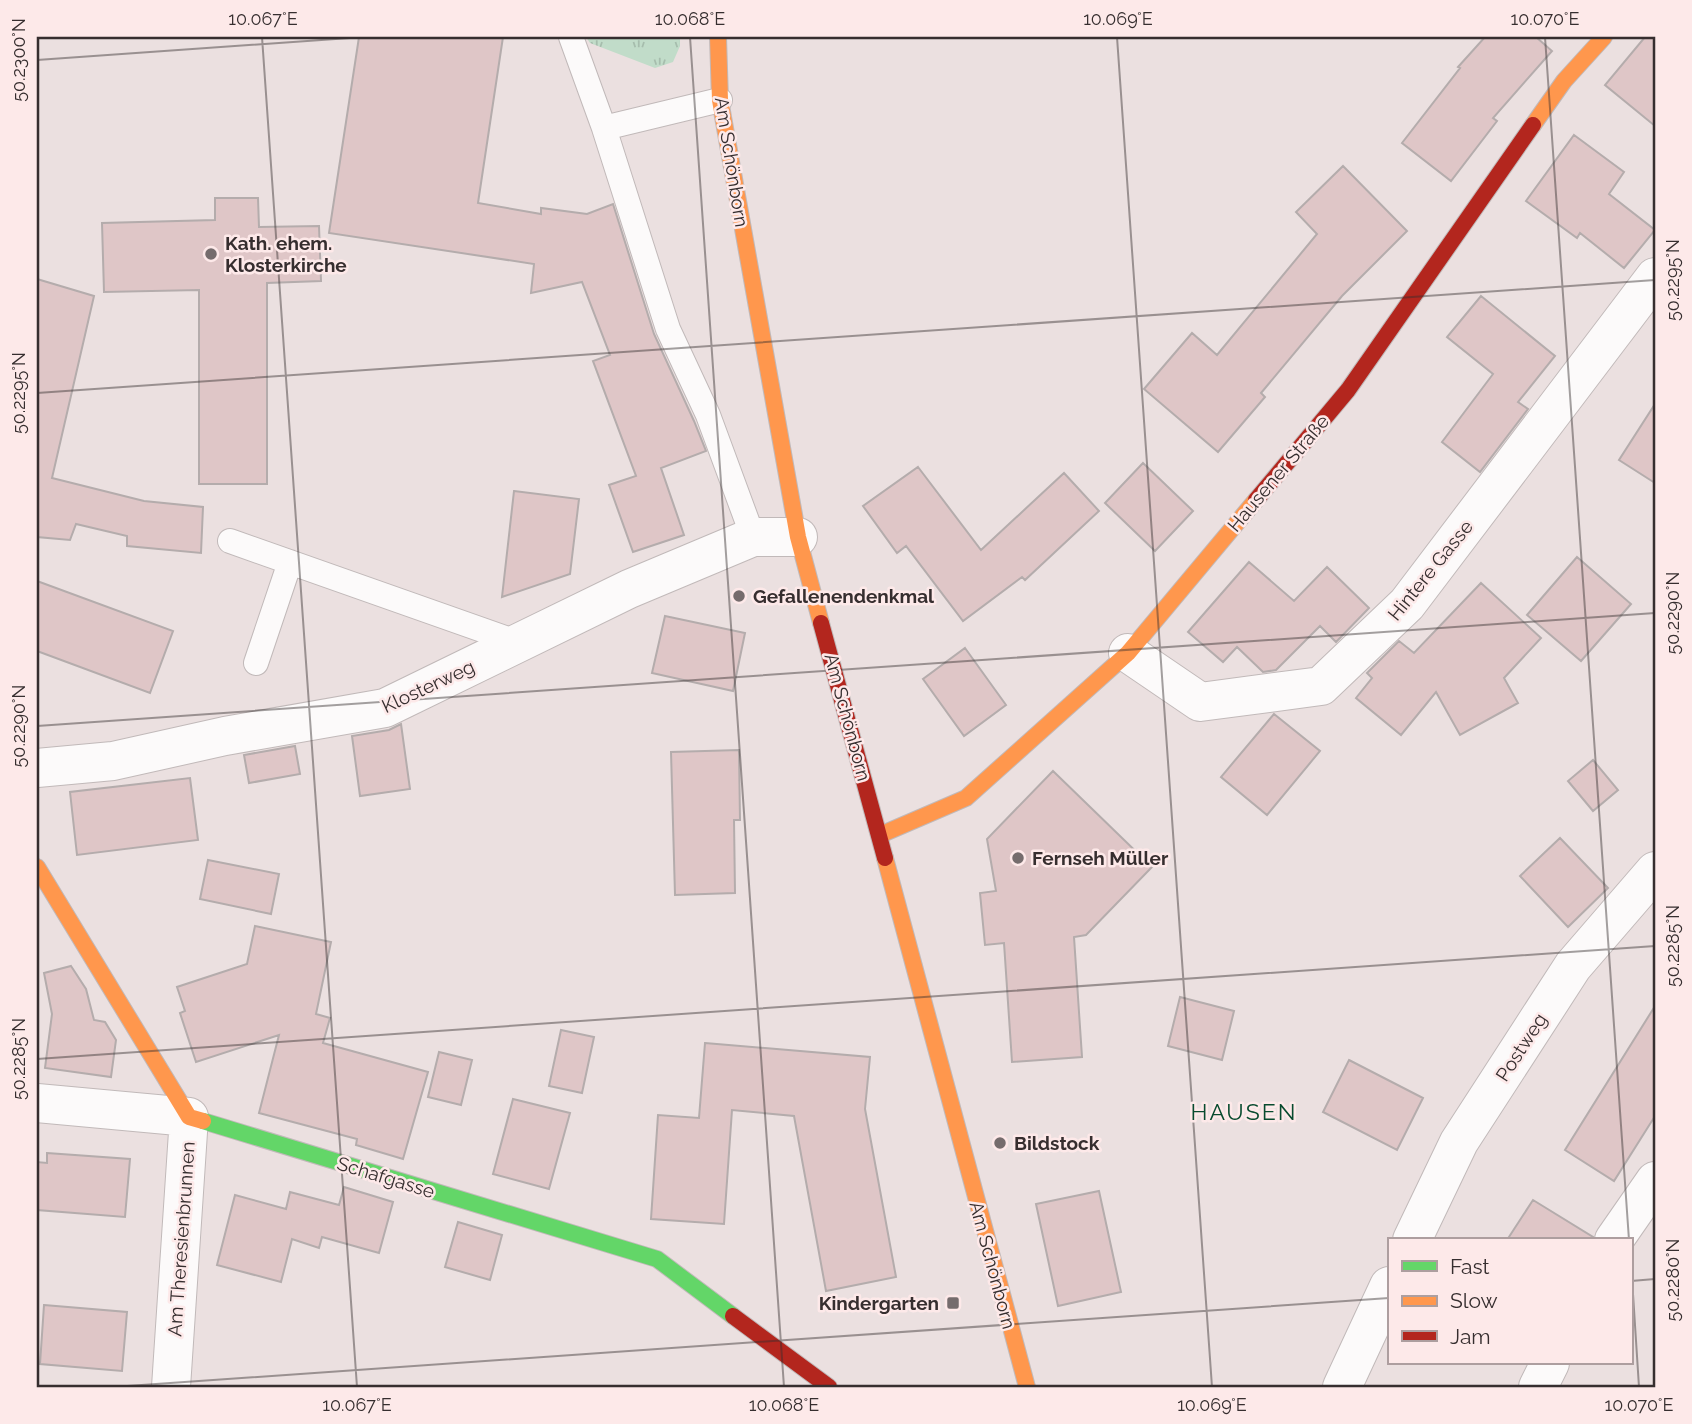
<svg xmlns="http://www.w3.org/2000/svg" width="1692" height="1424" viewBox="0 0 1692 1424" font-family="Raleway,sans-serif">
	<style>
		.grass { fill: url(#grass-tufts) }
		.building { fill: #dfc6c7; stroke: #b4acac; stroke-width: 2 }
		.lines { fill: none; stroke-linecap: round; stroke-linejoin: round }
		.lane-casing { stroke: #c1b9b9; stroke-width: 26 }
		.street-casing { stroke: #c1b9b9; stroke-width: 40 }
		.fast-casing { stroke: #c1b9b9; stroke-width: 18 }
		.slow-casing { stroke: #c1b9b9; stroke-width: 18 }
		.jam-casing { stroke: #c1b9b9; stroke-width: 18 }
		.lane { stroke: #fcfafa; stroke-width: 24 }
		.street { stroke: #fcfafa; stroke-width: 38 }
		.fast { stroke: #63d668; stroke-width: 16 }
		.slow { stroke: #ff974d; stroke-width: 16 }
		.jam { stroke: #b3261e; stroke-width: 16 }
		.ticks { fill: none; stroke: #362e2f; stroke-width: 2; stroke-opacity: 0.45 }
		.poi-dot { fill: #756c6d; stroke: #fde9e9; stroke-width: 2.5 }
		.labels { text-anchor: middle; stroke-width: 5; stroke-linejoin: round; paint-order: stroke }
		.street-label { font-size: 19px; fill: #362e2f; stroke: #fde9e9 }
		.poi-label { font-size: 19px; font-weight: bold; fill: #362e2f; stroke: #fde9e9; text-anchor: start }
		.quarter-label { font-size: 23px; letter-spacing: 2px; fill: #084b2f; stroke: #fde9e9 }
		.neatline { fill: none; stroke: #362e2f; stroke-width: 2.5 }
		.ticks-label { font-size: 18px; text-anchor: middle; fill: #362e2f }
	</style>
	<defs>
		<pattern id="grass-tufts" width="24" height="20" patternUnits="userSpaceOnUse" patternTransform="scale(1.75)"><rect width="24" height="20" fill="#c1dcc9"/><path d="M3 7l-1-3M5 7V3M7 7l1-3M15 17l-1-3M17 17v-4M19 17l1-3" fill="none" stroke="#a6bdad"/></pattern>
	</defs>
	<rect width="100%" height="100%" fill="#ebe0e0"/>
	<path class="grass" d="M586,37h94v9l-7,16 -18,6 -65,-25z"/>
	<path class="building" d="M359,37h144l-25,166 63,11v-6l46,6 26,-10 41,130 40,87 12,30 -45,17 23,67 -51,17 -24,-67 27,-9 -43,-115 17,-6 -28,-73 -51,11 3,-29 -205,-31z
		M1485,37h51l16,14 -59,67 4,3 -46,60 -49,-38 58,-75 -2,-1z
		M1645,37h10v89l-50,-41z
		M1574,135l50,37 -15,22 46,36 -31,38 -44,-35 -3,5 -51,-37z
		M1343,166l64,65 -65,65 -81,97 4,4 -47,55 -74,-63 48,-56 25,22 100,-121 -21,-22z
		M215,198h43l1,29 60,-1 2,55 -54,2v201h-68v-194l-95,2 -2,-69 113,-3z
		M37,279l57,17 -42,182 92,23 59,6 -2,46 -74,-7v-10l-51,-12 -6,16 -33,-3z
		M1481,296l74,60 -37,46 10,7 -48,63 -38,-30 51,-68 -46,-37z
		M1655,404v79l-36,-23z
		M1143,463l50,48 -38,40 -50,-48z
		M918,467l63,83 83,-77 35,38 -74,69 -3,-3 -59,44 -57,-75 -9,7 -34,-47z
		M514,491l65,8 -9,75 -68,23z
		M1577,557l54,47 -50,57 -54,-46z
		M1249,562l45,39 33,-34 42,41 -33,34 -16,-16 -44,44 -13,2 -26,-25 -14,15 -35,-30z
		M37,581l136,50 -23,62 -113,-42z
		M1481,583l60,55 -37,40 14,25 -58,32 -24,-43 -35,43 -45,-37 16,-20 -5,-5 32,-32 15,12z
		M665,616l80,17 -12,58 -81,-18z
		M965,648l41,57 -42,31 -41,-57z
		M1274,714l46,37 -53,64 -46,-38z
		M401,724l9,65 -50,7 -8,-60 37,-6z
		M295,746l5,28 -51,9 -5,-28z
		M739,750l1,70h-6l1,73 -60,2 -4,-143z
		M1593,760l25,30 -25,21 -25,-30z
		M1053,771l99,96 -66,68 -12,2 8,120 -70,5 -8,-119 -19,2 -5,-52 16,-2 -9,-52z
		M190,778l8,62 -121,15 -7,-63z
		M1560,838l48,50 -40,39 -48,-51z
		M208,860l71,14 -8,40 -71,-15z
		M255,926l76,16 -15,72 14,4 -7,25 105,29 -25,87 -47,-14 1,-6 -98,-26 20,-78 -83,27 -16,-49 5,-2 -8,-24 70,-23z
		M71,966l15,23 8,31 11,2 11,18 -5,37 -66,-9 7,-54 -8,-41z
		M1180,997l54,14 -12,49 -54,-14z
		M1655,1006v110l-41,65 -49,-31z
		M561,1030l33,7 -12,56 -33,-7z
		M705,1043l165,14 -5,52 31,168 -70,14 -32,-175 -62,-6 -8,114 -73,-5 7,-104 41,3z
		M439,1052l33,8 -11,45 -33,-8z
		M1349,1060l74,38 -26,52 -74,-38z
		M513,1099l57,14 -21,76 -56,-15z
		M47,1153l83,6 -5,58 -88,-7v-48l10,1z
		M344,1187l49,15 -14,51 -57,-16 -3,11 -27,-9 -11,43 -64,-17 18,-70 51,14 4,-17 49,13z
		M1099,1191l22,101 -63,14 -22,-102z
		M1533,1200l60,37 -1,3h-85z
		M458,1222l44,13 -12,45 -45,-13z
		M44,1305l83,7 -5,59 -82,-7z"/>
	<g class="lines">
		<g class="lane-casing">
			<path id="lane" d="M571,37l33,91
				M720,100l-116,28 64,201 40,86 45,122
				M230,541l289,102
				M256,663l34,-101"/>
		</g>
		<g class="street-casing">
			<path id="street" d="M1128,653l72,49 121,-16 86,-82 248,-327
				M37,768l76,-7 112,-25 160,-28 244,-119 124,-52h45
				M37,1103l152,14 -18,270
				M1412,1240l47,-98 114,-176 82,-95
				M1614,1240l41,-59
				M1342,1387l47,-101
				M1538,1387l12,-24"/>
		</g>
		<g class="fast-casing">
			<path id="fast" d="M203,1121l454,138 76,57"/>
		</g>
		<g class="slow-casing">
			<path id="slow" d="M718,37l2,63 78,437 23,86
				M1533,125l31,-44 40,-44
				M880,835l86,-37 162,-145 128,-153
				M885,858l142,529
				M37,867l152,250 14,4"/>
		</g>
		<g class="jam-casing">
			<path id="jam" d="M1256,500l92,-110 185,-265
				M821,623l64,235
				M733,1316l96,71"/>
		</g>
		<use href="#lane" class="lane"/>
		<use href="#street" class="street"/>
		<use href="#fast" class="fast"/>
		<use href="#slow" class="slow"/>
		<use href="#jam" class="jam"/>
	</g>
	<path class="ticks" d="M262,37l95,1350M690,37l94,1350M1117,37l95,1350M1545,37l84,1203M37,60l327,-23M37,393l1618,-113M37,726l1618,-113M37,1059l1618,-113M1631,1263l8,124M1631,1281l24,-2M113,1387l1276,-89"/>
	<g class="poi-dot">
		<circle cx="211" cy="254" r="7"/>
		<circle cx="739" cy="596" r="7"/>
		<circle cx="1018" cy="858" r="7"/>
		<circle cx="1000" cy="1143" r="7"/>
		<rect x="946" y="1296" width="14" height="14" rx="3.5"/>
	</g>
	<g class="labels">
		<g class="street-label">
			<text transform="translate(732 162) rotate(81)" y="7">Am Schönborn</text>
			<text transform="translate(1278 473) rotate(-50)" y="7">Hausener Straße</text>
			<text transform="translate(1430 570) rotate(-51)" y="7">Hintere Gasse</text>
			<text transform="translate(428 686) rotate(-25)" y="7">Klosterweg</text>
			<text transform="translate(848 717) rotate(75)" y="7">Am Schönborn</text>
			<text transform="translate(1521 1047) rotate(-57)" y="7">Postweg</text>
			<text transform="translate(386 1177) rotate(17)" y="7">Schafgasse</text>
			<text transform="translate(181 1239) rotate(-86)" y="7">Am Theresienbrunnen</text>
			<text transform="translate(993 1265) rotate(75)" y="7">Am Schönborn</text>
		</g>
		<g class="poi-label">
			<text x="225" y="250">Kath. ehem.<tspan x="225" dy="22">Klosterkirche</tspan></text>
			<text x="753" y="603">Gefallenendenkmal</text>
			<text x="1032" y="865">Fernseh Müller</text>
			<text x="1014" y="1150">Bildstock</text>
			<text x="939" y="1310" text-anchor="end">Kindergarten</text>
		</g>
		<g class="quarter-label">
			<text x="1244" y="1120">HAUSEN</text>
		</g>
	</g>
	<rect width="1692" height="1424" fill="none" stroke="#fde9e9" stroke-width="77"/>
	<rect x="1388" y="1238" width="245" height="126" fill="#fde9e9" stroke="#ad9e9f" stroke-width="2"/>
	<rect x="1402" y="1261" width="35" height="10" fill="#63d668" stroke="#ad9e9f" stroke-width="2"/>
	<text x="1450" y="1274" font-size="21" fill="#362e2f">Fast</text>
	<rect x="1402" y="1296" width="35" height="10" fill="#ff974d" stroke="#ad9e9f" stroke-width="2"/>
	<text x="1450" y="1308" font-size="21" fill="#362e2f">Slow</text>
	<rect x="1402" y="1331" width="35" height="10" fill="#b3261e" stroke="#ad9e9f" stroke-width="2"/>
	<text x="1450" y="1344" font-size="21" fill="#362e2f">Jam</text>
	<rect x="38" y="38" width="1616" height="1348" class="neatline"/>
	<g class="ticks-label">
		<text x="263" y="25">10.067°E</text>
		<text x="690" y="25">10.068°E</text>
		<text x="1118" y="25">10.069°E</text>
		<text x="1545" y="25">10.070°E</text>
		<text transform="translate(19 60) rotate(-90)" y="6">50.2300°N</text>
		<text transform="translate(1673 280) rotate(-90)" y="6">50.2295°N</text>
		<text transform="translate(19 393) rotate(-90)" y="6">50.2295°N</text>
		<text transform="translate(1673 613) rotate(-90)" y="6">50.2290°N</text>
		<text transform="translate(19 726) rotate(-90)" y="6">50.2290°N</text>
		<text transform="translate(1673 946) rotate(-90)" y="6">50.2285°N</text>
		<text transform="translate(19 1059) rotate(-90)" y="6">50.2285°N</text>
		<text transform="translate(1673 1280) rotate(-90)" y="6">50.2280°N</text>
		<text x="357" y="1411">10.067°E</text>
		<text x="784" y="1411">10.068°E</text>
		<text x="1212" y="1411">10.069°E</text>
		<text x="1639" y="1411">10.070°E</text>
	</g>
</svg>
